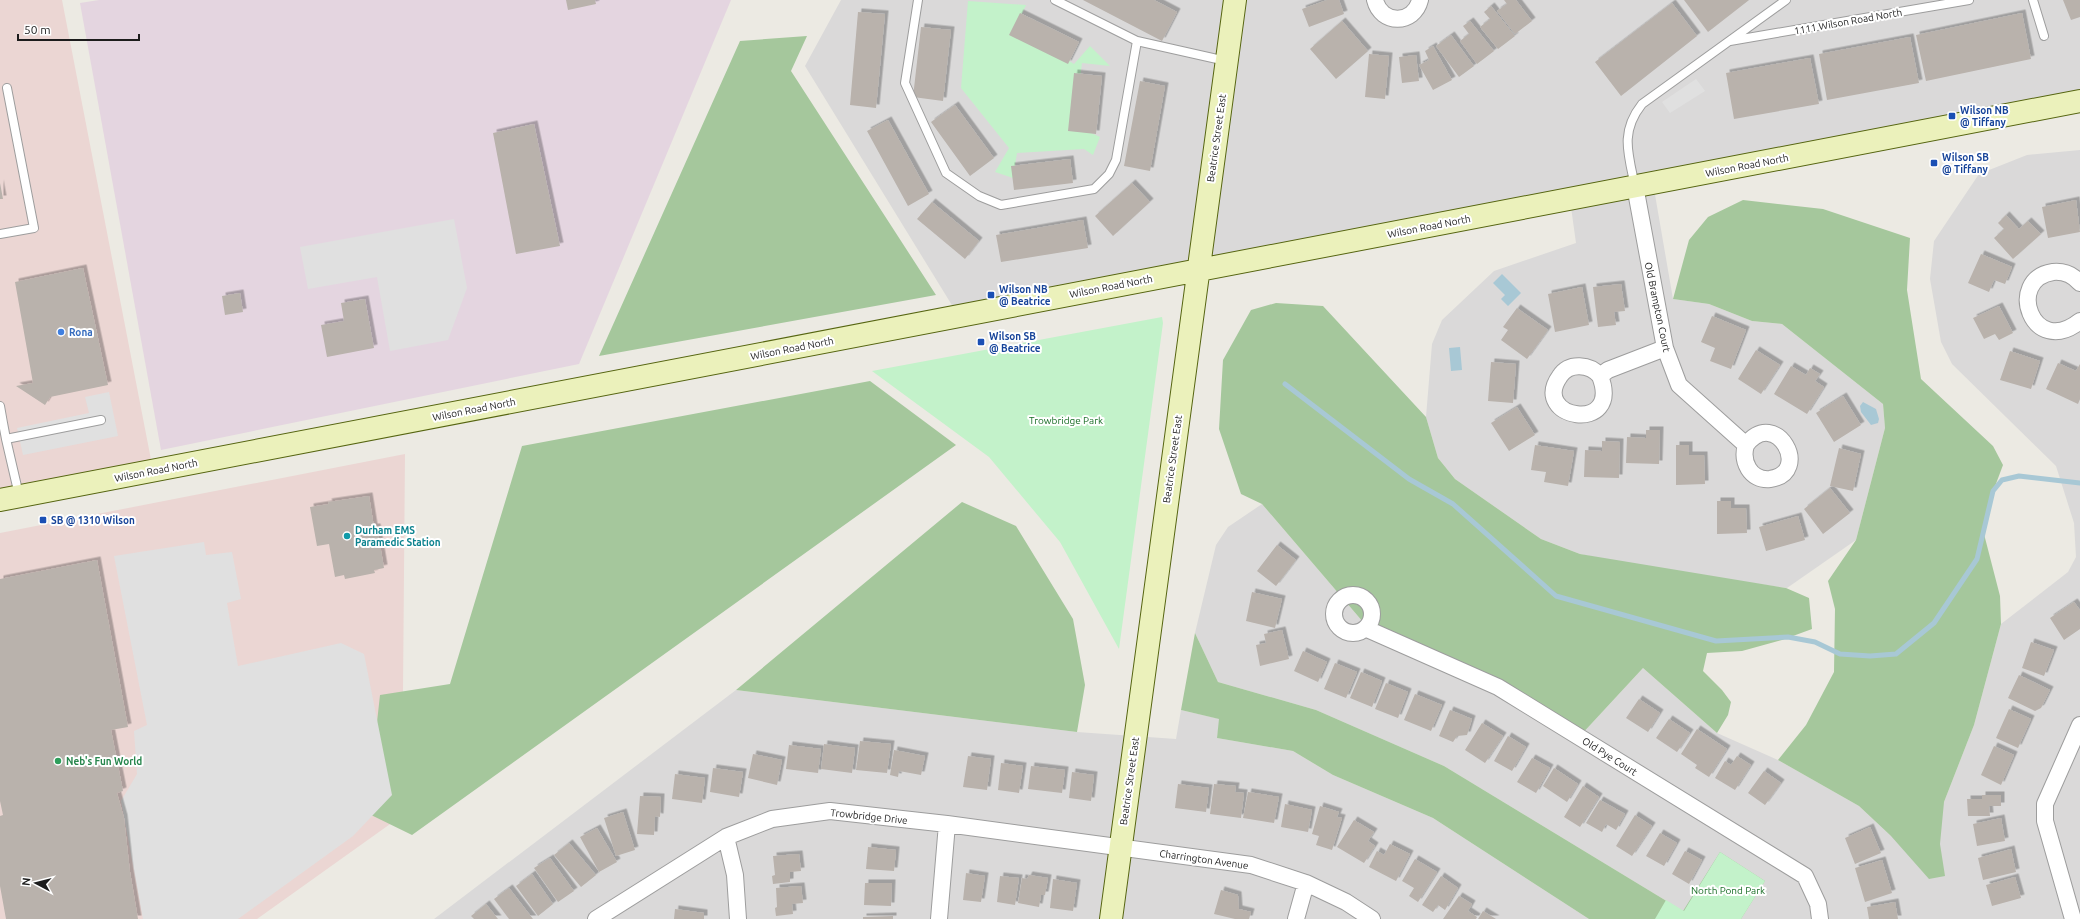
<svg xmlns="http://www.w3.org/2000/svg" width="2080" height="919" viewBox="0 0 2080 919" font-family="Ubuntu,sans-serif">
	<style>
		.residential { fill: #dad9d9 }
		.commercial { fill: #ebd6d3 }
		.industrial { fill: #e4d5e0 }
		.forest { fill: #a5c79c }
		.park { fill: #c3f2ca }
		.parking { fill: #e0e0e0 }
		.water { fill: #a8c8d5 }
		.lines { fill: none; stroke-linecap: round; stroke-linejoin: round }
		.stream { stroke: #a8c8d5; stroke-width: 5 }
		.building { fill: #b9b2ac; filter: url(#shadow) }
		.lane-casing { stroke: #9d9d9d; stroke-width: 10 }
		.street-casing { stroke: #9d9d9d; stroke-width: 18 }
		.secondary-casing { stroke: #566511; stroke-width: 24 }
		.lane { stroke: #fff; stroke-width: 8 }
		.street { stroke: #fff; stroke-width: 16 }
		.secondary { stroke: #ebf1bb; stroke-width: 22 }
		.transit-dot { fill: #1a4fb4; stroke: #fff; stroke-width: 1.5 }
		.shop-dot { fill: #3f7fe0; stroke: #fff; stroke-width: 1.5 }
		.culture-dot { fill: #0f9aa8; stroke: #fff; stroke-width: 1.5 }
		.leisure-dot { fill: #2e9e5b; stroke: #fff; stroke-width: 1.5 }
		.labels { text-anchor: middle; stroke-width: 4; stroke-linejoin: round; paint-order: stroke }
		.street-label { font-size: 10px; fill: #1c1c1c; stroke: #fff }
		.transit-label { font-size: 10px; font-weight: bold; fill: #164399; stroke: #fff; text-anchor: start }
		.shop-label { font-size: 10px; font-weight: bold; fill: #366cbe; stroke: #fff; text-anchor: start }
		.park-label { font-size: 10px; fill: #176c24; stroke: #fff }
		.culture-label { font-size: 10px; font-weight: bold; fill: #0d838f; stroke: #fff; text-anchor: start }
		.leisure-label { font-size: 10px; font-weight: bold; fill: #27864d; stroke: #fff; text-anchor: start }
	</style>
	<defs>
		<filter id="shadow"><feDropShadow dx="3.5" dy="-3.5" stdDeviation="0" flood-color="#0004"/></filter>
	</defs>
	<rect width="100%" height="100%" fill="#eceae3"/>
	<path class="residential" d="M841,0h1239v102l-427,81 20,116 36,5 43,17 30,3 101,80 2,24 -29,112 -69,48 -137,-19 -70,-15 -39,-15 -86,-60 -17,-21 -12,-41 6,-73 10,-24 52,-49 82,-28 -6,-43 -612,115 -153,-249z
		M2080,150v769h-339l24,-38 -82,30 -239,-145 -128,-56 -98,-28 -23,-49 21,-88 12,-18 34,-23 107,125 211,107 63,-68 74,65 61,27 81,46 32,30 53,-34 30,-77 27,-101 67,-52 8,-15 -2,-34 -18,-57 -104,-102 -11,-22 -11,-63 4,-38 45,-67 48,-19z
		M736,690l341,42 99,7 5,-29 39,9 -3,19 76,13 40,24 100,43 156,101h-1155z"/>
	<path class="commercial" d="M0,0h62l91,470 -153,30z
		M405,454l-2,237 11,116 -157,112h-257v-386z"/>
	<path class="industrial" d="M99,0h632l-152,364 -418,86 -81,-447z"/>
	<path class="forest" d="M807,36l-16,35 145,224 -337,61 141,-315z
		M1743,200l80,9 87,29 -3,52 14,89 72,67 10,19 -15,40 -4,29 16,62 1,28 -27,101 -30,77 -4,42 5,32 -16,3 -38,-43 -32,-30 -81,-46 28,-35 28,-53 1,-63 -7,-28 28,-41 29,-112 -2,-24 -101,-80 -30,-3 -43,-17 -36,-5 16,-59 19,-23z
		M1276,303l47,3 103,111 12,41 17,21 86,60 39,15 206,34 23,10 3,31 -30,11 -40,11 -35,2 -4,18 19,19 9,12 -3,13 -11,18 -74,-65 -63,68 -211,-107 -107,-125 -21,-10 -22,-65 4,-69 28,-50z
		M870,381l86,64 -544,390 -45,-22 13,-118 70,-11 72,-238z
		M962,502l54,24 57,93 12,66 -8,47 -341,-42z
		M1195,633l23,49 98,28 128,56 239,145 37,-59 45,29 -24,38h-152l-156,-101 -100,-43 -40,-24 -76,-13 2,-19 -38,-9z"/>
	<path class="park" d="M968,1l58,4 -11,23 59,36 16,-18 20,20 -28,-3 -8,62 26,12 -7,18 -9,-6 -67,4 -4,25 -18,-6 14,-24 -48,-60z
		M1162,317l1,6 -44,326 -59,-107 -71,-85 -117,-86z
		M1720,852l45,29 -24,38h-86l11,-19 18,11z"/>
	<path class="parking" d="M1696,79l9,12 -35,22 -8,-11z
		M454,219l13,69 -19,52 -58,11 -13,-74 -69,12 -8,-42z
		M109,392l9,44 -95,19 -6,-27 72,-15 -4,-16z
		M204,542l2,13 26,-3 9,47 -14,4 11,63 103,-23 23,11 28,141 -39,41 -115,83h-95l-22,-118 16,-27 -3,-43 13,-6 -33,-169z"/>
	<path class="water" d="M1502,274l19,19 -13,13 -7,-7 4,-4 -12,-12z
		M1460,347l2,23 -11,1 -2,-23z
		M1863,402l13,7 3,10 -1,4 -7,2 -10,-13 -1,-6z"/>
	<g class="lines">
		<path class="stream" d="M1285,384l124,95 44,25 103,92 160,45 72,-4 27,5 25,12 30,2 26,-2 38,-31 43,-64 16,-68 9,-11 17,-4 61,7"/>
	</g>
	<path class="building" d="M566,0h29l1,4 -28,6z
		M1083,0h71l23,12 -15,29z
		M1327,0h12l5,14 -35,13 -7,-18z
		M1504,0h12l16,21 -17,13 -18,-23 10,-7z
		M1684,0h65l-41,32z
		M2063,0h17v17l-9,3z
		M1672,3l25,33 -76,60 -26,-34z
		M1491,6l24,30 -17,13 -18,-22 10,-8 -6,-7z
		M858,12l27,2 -9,94 -26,-3z
		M1020,13l59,29 -11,22 -59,-29z
		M2022,13l9,46 -105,22 -10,-46z
		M1342,21l26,30 -32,28 -26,-30z
		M1470,21l24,30 -17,13 -17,-23 9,-7 -6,-8z
		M921,27l30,3 -8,71 -30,-4z
		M1451,35l23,31 -15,11 -23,-31z
		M1910,37l9,46 -92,17 -8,-46z
		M1433,46l19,34 -19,10 -14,-25 10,-5 -4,-9z
		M1369,54l20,2 -4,43 -20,-2z
		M1416,55l3,26 -17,2 -3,-26z
		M1810,58l9,46 -85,15 -8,-46z
		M1074,73l28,3 -6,58 -28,-3z
		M1140,81l25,5 -15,85 -26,-5z
		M955,105l39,53 -24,18 -39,-54z
		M888,120l41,74 -21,12 -41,-75z
		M534,124l26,122 -44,8 -23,-121z
		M1070,159l3,24 -59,7 -3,-24z
		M0,183l3,16h-3z
		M1132,183l18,19 -37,34 -18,-20z
		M2076,200l4,32 -32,6 -6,-31z
		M932,202l47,39 -14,18 -48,-40z
		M2006,215l13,14 9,-8 13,13 -28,25 -19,-21 10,-9 -6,-6z
		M1083,220l5,28 -87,14 -5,-27z
		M1981,254l31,13 -7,17 -11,-4 -5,12 -21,-9z
		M83,268l25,117 -58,12 -5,8 -29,-19 17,-3 -18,-101z
		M1621,284l4,27 -11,1 2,13 -18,2 -5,-40z
		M1582,287l7,38 -34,7 -7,-38z
		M240,293l3,19 -18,3 -3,-19z
		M365,299l9,49 -47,9 -6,-32 23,-4 -3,-18z
		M1999,306l14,27 -14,7 -4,-6 -11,5 -11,-21z
		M1517,308l31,22 -21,29 -26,-19 7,-10 -5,-3z
		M1712,316l34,14 -15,39 -21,-8 5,-13 -14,-6z
		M1756,350l24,15 -19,29 -23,-15z
		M2010,351l30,10 -9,28 -31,-9z
		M1491,362l25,2 -3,39 -25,-2z
		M2058,363l18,8 4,-7v35l-2,5 -32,-15z
		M1791,366l15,9 4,-7 10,6 -5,7 9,6 -17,27 -33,-20z
		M1843,396l18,29 -27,17 -18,-29z
		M1517,407l18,28 -26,16 -18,-28z
		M1646,430h14l-1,34 -33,-1 1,-26 19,1z
		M1602,441l18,1 -1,36 -35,-1 1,-27 17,1z
		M1535,445l39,6 -6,35 -24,-4 2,-10 -15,-2z
		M1676,445h13v10h15l1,29 -29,1z
		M1839,448l22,6 -8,37 -23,-5z
		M1830,488l20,25 -27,21 -19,-25z
		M369,496l5,31h3l7,41 -10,2 1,3 -30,6 -1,-4 -9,2 -6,-33 -12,2 -7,-39 19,-3 -1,-2z
		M1717,501h14v7h15l1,25 -30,1z
		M1798,516l7,24 -39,11 -7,-24z
		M1277,545l19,15 -20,26 -19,-15z
		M97,560l31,167 -17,3 12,61 -6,2 7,25 6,54 8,47h-132l-6,-33v-70l3,-1 -3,-14v-222z
		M1252,592l30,7 -7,29 -29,-7z
		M2074,602l6,8v19l-16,11 -14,-22z
		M1282,630l7,29 -29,7 -4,-21 10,-2 -2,-9z
		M2031,642l23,8 -10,26 -22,-8z
		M1303,651l24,11 -9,20 -24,-11z
		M1335,663l22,9 -11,26 -22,-9z
		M1361,672l21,9 -10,26 -22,-9z
		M2019,675l31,15 -9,18 -6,3 -27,-13z
		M1386,683l22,9 -10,26 -23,-9z
		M1415,694l27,11 -11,26 -27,-11z
		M1639,699l21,14 -12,19 -22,-14z
		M2009,709l22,10 -13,29 -22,-10z
		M1450,710l22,9 -5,16 -10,1 -4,6 -14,-6z
		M1669,719l21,14 -13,19 -21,-14z
		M1482,723l21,13 -18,27 -20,-13z
		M1697,729l30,20 -18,28 -14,-9 2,-3 -16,-11z
		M1508,736l18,11 -14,24 -18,-10z
		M860,741l31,3 -4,29 -31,-3z
		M824,744l31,4 -3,25 -31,-4z
		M789,745l32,4 -3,24 -32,-4z
		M1994,746l20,9 -13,30 -20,-10z
		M894,750l31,6 -4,19 -22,-4 -1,6 -8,-2z
		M753,754l29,6 -5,25 -29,-7z
		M968,756l23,3 -4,31 -24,-3z
		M1737,756l14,9 -16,25 -20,-12 10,-17 6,4z
		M1532,758l18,10 -14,25 -19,-11z
		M1001,763l22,3 -4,27 -21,-3z
		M1031,766l34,4 -3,23 -34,-4z
		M713,768l30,4 -4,25 -29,-5z
		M1554,768l24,16 -11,18 -24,-16z
		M1764,771l17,12 -16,22 -17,-12z
		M1072,772l22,3 -3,26 -22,-3z
		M675,774l30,4 -3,25 -30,-4z
		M1178,784l31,4 -3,24 -31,-4z
		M1214,784l22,2 -1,6 9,1 -3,25 -31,-4z
		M1583,786l16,11 -19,30 -16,-10z
		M1248,792l31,5 -5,26 -31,-5z
		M1982,795h19v11h-12l1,10h-22l-1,-17h15z
		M640,796l21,1 -1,20 -5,-1 -1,19 -17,-1z
		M1600,800l25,14 -9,16 -10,-6 -4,8 -16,-9z
		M1285,804l27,6 -4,22 -27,-5z
		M1320,806l19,6 -2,5 5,1 -10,32 -16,-5 3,-9 -7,-2z
		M623,812l12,38 -19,6 -12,-38z
		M1635,815l17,11 -20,30 -16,-10z
		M2001,818l4,23 -28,5 -4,-22z
		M1354,820l20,12 -6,9 7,5 -11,17 -27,-16z
		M1870,827l11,26 -26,11 -10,-26z
		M597,828l20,34 -18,10 -19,-35z
		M1660,833l17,10 -13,23 -18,-10z
		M569,843l27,32 -15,12 -27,-32z
		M1390,844l20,10 -14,27 -27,-14 8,-16 7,4z
		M868,847l28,3 -2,21 -28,-2z
		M2011,849l5,23 -33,8 -5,-22z
		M1685,851l17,9 -13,24 -17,-10z
		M799,854l2,17 -11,1v10l-17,2 -1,-8 3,-1 -2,-19z
		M550,858l24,33 -16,11 -24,-34z
		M1415,859l22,13 -19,30 -9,-6 5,-8 -12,-7z
		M1882,860l10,33 -27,9 -10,-34z
		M966,873l19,3 -4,26 -18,-2z
		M532,874l21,30 -15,12 -22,-30z
		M1029,875l19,3 -3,17h-4l-2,12 -21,-4 4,-25 5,1z
		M1000,876l19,2 -4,27 -18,-3z
		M1441,876l17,12 -13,22 -7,-5 -5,7 -11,-7z
		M2015,877l6,21 -29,8 -6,-21z
		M1053,879l24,4 -4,28 -23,-3z
		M865,883h27l-1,23 -27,-1z
		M801,886l2,17 -11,1 1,10 -17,2 -1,-8 2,-1 -1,-19z
		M509,888l24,31h-24l-15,-20z
		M1221,890l17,5 1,14 12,3 -2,7h-14l-21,-5z
		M1459,896l13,8 -4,7 9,6 -1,2h-33z
		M1895,902l3,17h-29l-2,-12z
		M486,904l12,15h-24l-3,-3z
		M675,909l29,4v6h-30z
		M1483,911l13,8h-18z
		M893,916v3h-30v-2z"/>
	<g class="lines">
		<g class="lane-casing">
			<path id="lane" d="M918,0l-13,83 41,90 33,23 22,9 93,-16 15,-15 7,-14 21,-119 -82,-41
				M2033,0l11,36
				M1137,41l89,20
				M1730,41l239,-41
				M1635,186c-7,-33 -15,-54 7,-82l144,-104
				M0,234l34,-6 -27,-140
				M0,406l3,17
				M0,424l3,-1 3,16 95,-19
				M6,439l13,56"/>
		</g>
		<g class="street-casing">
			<path id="street" d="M1375,0c6,25 39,25 45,0
				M1635,186l30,162 14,37 67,60c-5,16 4,36 24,34 43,-6 6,-73 -24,-34
				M2080,283c-7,-8 -16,-12 -27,-11 -48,7 -21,87 27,49
				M1600,376c-10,-12 -31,-14 -40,0 -31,43 63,59 40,0l8,-6 57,-22
				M1334 614a19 19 0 1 1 38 0a19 19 0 1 1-38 0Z
				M1367,629l131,58 307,189 13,28 2,15
				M726,837l9,38 3,44
				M596,919l130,-82 46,-18 58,-8 117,13 304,41 55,18 40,19 26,17
				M939,919l8,-95
				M1296,919l10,-36
				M2073,919l-28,-98v-17l35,-79"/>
		</g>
		<g class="secondary-casing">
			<path id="secondary" d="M0,500l2080,-399
				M1111,919l124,-919"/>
		</g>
		<use href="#lane" class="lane"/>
		<use href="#street" class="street"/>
		<use href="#secondary" class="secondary"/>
	</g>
	<g class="transit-dot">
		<rect x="1948" y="112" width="8" height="8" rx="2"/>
		<rect x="1930" y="159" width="8" height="8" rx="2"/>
		<rect x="987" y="291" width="8" height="8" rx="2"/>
		<rect x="977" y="338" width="8" height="8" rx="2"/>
		<rect x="39" y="516" width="8" height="8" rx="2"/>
	</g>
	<circle class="shop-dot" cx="61" cy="332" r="4"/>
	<circle class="culture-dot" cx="347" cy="536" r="4"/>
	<circle class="leisure-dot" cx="58" cy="761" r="4"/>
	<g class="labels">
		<g class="street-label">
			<text transform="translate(1848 21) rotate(-10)" y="4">1111 Wilson Road North</text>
			<text transform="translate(1216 138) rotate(-82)" y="4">Beatrice Street East</text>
			<text transform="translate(1747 165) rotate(-11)" y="4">Wilson Road North</text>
			<text transform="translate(1429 226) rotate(-11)" y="4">Wilson Road North</text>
			<text transform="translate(1111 286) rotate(-11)" y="4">Wilson Road North</text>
			<text transform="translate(1658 307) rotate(78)" y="4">Old Brampton Court</text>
			<text transform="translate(792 348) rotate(-11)" y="4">Wilson Road North</text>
			<text transform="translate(474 409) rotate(-11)" y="4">Wilson Road North</text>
			<text transform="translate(1172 459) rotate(-82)" y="4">Beatrice Street East</text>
			<text transform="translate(156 470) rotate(-11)" y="4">Wilson Road North</text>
			<text transform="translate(1610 756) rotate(32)" y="4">Old Pye Court</text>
			<text transform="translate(1129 781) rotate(-82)" y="4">Beatrice Street East</text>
			<text transform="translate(869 816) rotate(6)" y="4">Trowbridge Drive</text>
			<text transform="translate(1204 859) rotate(8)" y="4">Charrington Avenue</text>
		</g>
		<g class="transit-label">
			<text x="1960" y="114">Wilson NB<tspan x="1960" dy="12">@ Tiffany</tspan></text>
			<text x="1942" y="161">Wilson SB<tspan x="1942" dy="12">@ Tiffany</tspan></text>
			<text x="999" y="293">Wilson NB<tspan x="999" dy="12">@ Beatrice</tspan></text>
			<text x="989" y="340">Wilson SB<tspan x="989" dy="12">@ Beatrice</tspan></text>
			<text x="51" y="524">SB @ 1310 Wilson</text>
		</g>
		<g class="shop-label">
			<text x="69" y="336">Rona</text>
		</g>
		<g class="park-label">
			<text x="1066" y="424">Trowbridge Park</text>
			<text x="1728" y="894">North Pond Park</text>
		</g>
		<g class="culture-label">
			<text x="355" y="534">Durham EMS<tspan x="355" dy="12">Paramedic Station</tspan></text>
		</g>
		<g class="leisure-label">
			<text x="66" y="765">Neb's Fun World</text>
		</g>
	</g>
	<g transform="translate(36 883) rotate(277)" stroke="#ffffff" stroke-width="3" paint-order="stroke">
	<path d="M0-3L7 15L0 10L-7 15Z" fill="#1c1c1c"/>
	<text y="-6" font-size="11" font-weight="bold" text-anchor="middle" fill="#1c1c1c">N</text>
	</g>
	<path d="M18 34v6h121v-6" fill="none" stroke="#1c1c1c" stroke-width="2"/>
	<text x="24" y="34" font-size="12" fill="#1c1c1c" stroke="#ffffff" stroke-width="3" paint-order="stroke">50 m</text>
</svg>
